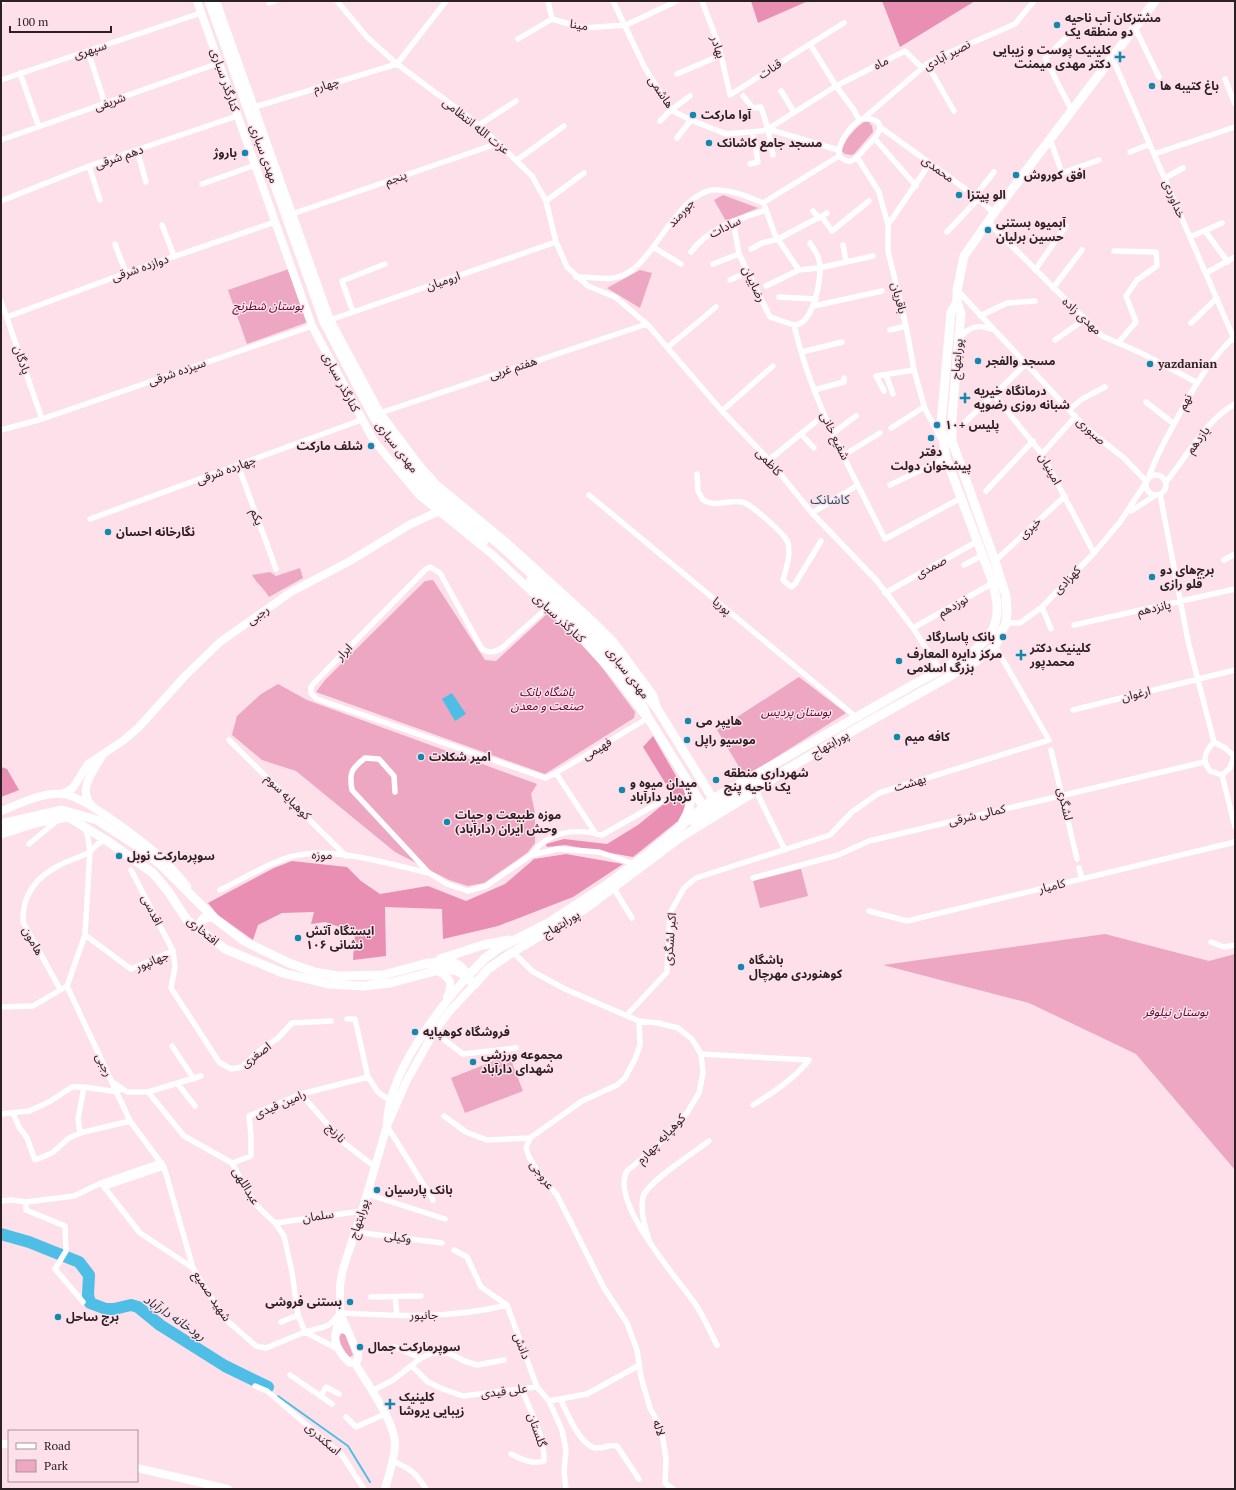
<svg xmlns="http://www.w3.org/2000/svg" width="1236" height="1490" viewBox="0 0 1236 1490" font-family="'PT Serif','Noto Sans Arabic',serif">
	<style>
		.green { fill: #eda7c2 }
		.forest { fill: #e98fb3 }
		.water { fill: #4ebee7 }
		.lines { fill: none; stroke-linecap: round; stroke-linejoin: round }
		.stream { stroke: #4ebee7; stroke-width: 2 }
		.river { stroke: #4ebee7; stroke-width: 12 }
		.minor { stroke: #fff; stroke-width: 5.5 }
		.secondary { stroke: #fff; stroke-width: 8 }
		.primary { stroke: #fff; stroke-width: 9 }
		.poi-dot { fill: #1388ad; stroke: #fde0ea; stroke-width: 1.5 }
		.labels { text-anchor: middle; stroke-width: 3; stroke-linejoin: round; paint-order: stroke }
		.poi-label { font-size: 12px; font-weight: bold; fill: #2b2125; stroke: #fde0ea; text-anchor: start }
		.street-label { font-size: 12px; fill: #2b2125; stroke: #fde0ea }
		.park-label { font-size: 12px; font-style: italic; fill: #560531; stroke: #fde0ea }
		.neighbourhood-label { font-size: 13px; fill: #1e4e60; stroke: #fde0ea }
		.water-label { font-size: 13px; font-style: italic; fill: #1a2e36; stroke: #fde0ea }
	</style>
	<rect width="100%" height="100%" fill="#fde0ea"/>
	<path class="green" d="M864,122h5l3,4 1,6 -18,21 -3,2 -7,-1 -3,-3c2,-11 13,-23 22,-29z
		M723,195l35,13 -32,13 -12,-21z
		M289,269l19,53 -61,22 -19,-54z
		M640,270l12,3 -12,35 -33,-20z
		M300,568l3,10 -34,19c-5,-9 -12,-13 -17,-22l18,-3 6,4z
		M433,580l52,80 11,1 53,-49 43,42 43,58 -1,6 -89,56 -229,-82 9,-12 100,-99z
		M799,677l47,36 -101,64 -28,-47z
		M278,684l29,16 230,84 -6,10 4,19v30l-8,10 -43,30 -16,3 -19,-6 -54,-28 -99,-81 -34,-11 -30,-25 5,-19 24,-22z
		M801,869l7,27 -48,12 -7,-27z
		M1105,934l104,27 26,-7v216l-99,-116 -107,-51 -146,-38z
		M509,1055l14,36 -58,22 -14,-35z
		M341,1332l4,2 8,21 -3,2h-2l-9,-13 -2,-8z"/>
	<path class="forest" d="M751,1h57l-50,22z
		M882,1h93l-75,46z
		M653,736l30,52 5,15 -10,18 -45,36 -68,-12 -18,2 -1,-3 18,-5 43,5 31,-19 33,-27 1,-4 -29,-47z
		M1,767l6,2 12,21 -18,7z
		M566,854l57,10 -50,33 -75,29 -55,13 -1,-30 -57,-2 1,49 -33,4 2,-28 -30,-10 -14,2 3,-12 -32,1 -24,12 -5,15 -35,-25 -10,-12 66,-35 18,-7 55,6 14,14 19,13 48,-8 38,15 39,-17 29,-25z"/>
	<path class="water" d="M452,693l14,21 -11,7 -13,-22z"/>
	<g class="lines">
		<path class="stream" d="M278,1396l70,50 22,36"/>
		<path class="river" d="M1,1234l28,8 50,20 10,13 -1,20 2,8 16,6h8l17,-4 7,2 22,18 65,41 43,21"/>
		<path class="minor" d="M337,1l30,36 30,27 82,61 53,51 14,25 10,41 11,25 21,19 27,11 32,27 75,87 47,49 43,53 65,68 36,47 27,42
			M548,1l4,18 31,9 43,-3 51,-24
			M613,1l32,67 26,42 20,10 35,14 36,-3 6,-2 70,21
			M702,1l17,45 11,49 80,-51 26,42 18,24 5,10
			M1,2l2,-1
			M269,3l6,-2
			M1135,28l24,49
			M1069,35l-24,23 27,53
			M518,39l34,-20
			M810,44l34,-21
			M88,51l17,53
			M1112,57l123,284
			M927,64l27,47
			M20,73l19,54
			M677,74l44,-19
			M1225,79l10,25
			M1,80l200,-67
			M781,91l13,21
			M743,96l10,12 8,-1 7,22 5,26
			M254,107l143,-43 49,-63
			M864,118l63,-54 19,-10 69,-30 19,-23
			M864,118c25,2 16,16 3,28 -4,5 -10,13 -16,15 -5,1 -8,-2 -12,-5 -2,-13 13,-33 25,-38z
			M660,121l11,-11 19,-14
			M479,125l37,-24
			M880,127l95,69 19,17
			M768,129l68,-43 69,-35 17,17
			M677,138l14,-18
			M875,139l41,47
			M1050,139l12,34 37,-13
			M1,140l218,-77
			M137,150l9,32
			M1130,152l20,-8
			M1154,154l81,-27
			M857,157l22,35 9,33v26l18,75 8,44 11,39 16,30
			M517,160l47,-34
			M750,164l8,-2 -5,-30
			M89,166l11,34
			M1165,178l18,-10
			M202,184l53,-19
			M975,196l19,-24
			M1,201l88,-35 148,-50
			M546,201l38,-28
			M765,207l10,28 24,35
			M813,211l6,7
			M292,214l207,-71
			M822,217l10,14 37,-30
			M733,221l6,33 31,63 24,8c17,76 57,145 91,214l76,-41
			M988,222l114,114 37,16 57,30
			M162,225l12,31
			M888,225l42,-62
			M1205,231l23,31
			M947,232l31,-33
			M1190,237l32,-14
			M115,244l11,29
			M843,245l3,16
			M653,247l28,17
			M751,249l11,-6 16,-4 49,-26
			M1114,251l42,1 1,14 -20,14 -11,16 10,26 -18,21
			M691,252c19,-25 46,-32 75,-42
			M713,264l26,-10
			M1035,270l31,-44
			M1206,273l29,-16
			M576,277c17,-1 32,5 48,-2 12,-6 19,-15 27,-25 15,-20 40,-63 68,-60 16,1 30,7 44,13l76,-47
			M730,280l18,-8
			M766,286l33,-16 20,-2 54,-12
			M1053,288l29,-38
			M958,291l128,137 38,30 22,23
			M779,297l37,2
			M1,301l41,118
			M814,306l68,-15
			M353,312l-11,-31 43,-17
			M980,316l27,-13 28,-2
			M7,317l119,-44 149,-51
			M330,320l226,-78
			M1191,323l26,-25
			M794,325c20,0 29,-50 25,-65 -1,-6 -6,-12 -9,-17
			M890,330l16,-4
			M960,338c8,-11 19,-14 31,-9
			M1055,340l30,-21
			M668,347l48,-40
			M802,352l40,-10
			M886,375l7,19
			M814,390l30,-8v-4
			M884,391l-8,-15 38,-6
			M994,395l48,59 52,99
			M1146,402l28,22
			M1069,410l13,-11 23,-12
			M722,411l51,-45
			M380,413l267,-89
			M962,425l64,-61
			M891,428l33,-21
			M1,430l41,-11 270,-93
			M833,433l23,-17
			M801,434l13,14
			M1042,454l33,-37
			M844,455l36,-22
			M769,460l55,-45
			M238,465l38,104
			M697,474l1,17 5,9c13,8 25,-1 39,2 9,2 44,33 46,41 3,12 -2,26 -5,37l8,7 4,-3 26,-43
			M1146 485a10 10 0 1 1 20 0a10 10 0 1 1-20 0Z
			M1149,477c6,-19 16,-36 25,-53 19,-35 32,-60 61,-88
			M1166,482c21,-26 39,-61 69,-78
			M890,485l56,-27
			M986,491l47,-50
			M1160,494l28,147 26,101
			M589,495l267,222
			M1131,511l25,-16
			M812,513l46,-28
			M90,519l271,-99
			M1224,560l11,-6
			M995,561l70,-65
			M964,565l19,-10
			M885,593l93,-52
			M548,607l-46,41c-7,4 -13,6 -20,1l-42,-76 -10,-6 -4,2 -112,114 -3,4v6l6,6 228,79 11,-5 92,-55
			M1042,607l9,22
			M1006,623h14l22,-16 52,-54 26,-31 25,-38
			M1074,625l161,-36
			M913,628l80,-45
			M1073,710l162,-40
			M229,740l117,116
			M1214,742l11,6 9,8 -4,12 -8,7 -12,-4c-9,-11 -5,-20 4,-29z
			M1051,750l26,109
			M556,773l40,61
			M1222,775l13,52
			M756,791l29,59
			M395,792l-1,-16 -15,-17 -14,-1c-14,11 -16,15 -13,32l77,83 18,11 21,7 18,-5 45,-31 27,-6 41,3 35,12
			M84,828l3,5 3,18 -5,84 -18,51 63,135 34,46 29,101
			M29,844l29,-24
			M531,855c17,-24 44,-27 71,-20l60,-34
			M1079,868l3,11
			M131,870l42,81
			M753,878l85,-23 31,-14 335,-79
			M614,889l18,29
			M220,890c23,-11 46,-26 70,-33 40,-12 99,7 139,16
			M869,911l38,10 328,-79
			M85,935l46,34 42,-18 2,16 -4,21 48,74 12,7 11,-2 17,-16 19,-13 14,-15 39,-2
			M1211,942l13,5 11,-2
			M513,952l19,19 33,18 74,32 19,2 20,5 14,11 9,15 2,19 -4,20 -12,20 -29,32 -31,26c-18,31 51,108 69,134 8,12 14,27 21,40
			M60,989l-37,-67c-1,-26 12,-44 35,-56 10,-6 22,-8 31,-14 7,-5 8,-10 17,-12
			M1,1007l32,-1 34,-20
			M627,1015l40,-43 3,-59 14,-25 12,-10 134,-43 22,-23 27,-19 170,-53 -54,-94
			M347,1019h8l13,58 10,15 12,9
			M639,1021l1,24 -5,14 -10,19 -8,7 -35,16 -52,37 -4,10 3,9 10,17 18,21 47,93 23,35 10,27 4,27 9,31 11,20 5,30 -1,25 8,6
			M434,1032l29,22 53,-6
			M172,1046l22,33
			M701,1054l108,6c-15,19 -35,32 -56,45
			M114,1083l13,9h21l53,-16
			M177,1083l18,23
			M148,1092l36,44 48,27 23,41 20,19 9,13 8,36 6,43 7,17
			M301,1094l43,49 31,24
			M13,1113l6,14 8,11 8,22 17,-7 17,-15 11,-5 50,-12
			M1,1114l28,-3 20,-9 23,-15h12l34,5
			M444,1116l22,16 21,8 43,-2
			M387,1126l46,74
			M80,1133l-2,-14 6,-32
			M232,1163l19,-7v-21l-2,-19 52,-22 67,-17
			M101,1183l39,50 53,35 31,50 32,28 10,2 39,-16 19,-5 6,-3 10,-11c56,3 112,6 167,-8
			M105,1187l59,-20
			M367,1194l78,25
			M1,1201l10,-1 15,2 48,-6 27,-13 60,-21
			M26,1202v8l39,16 1,25 -11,18 28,33
			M275,1223l87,-12
			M355,1232l87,11
			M649,1240c-4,-14 -9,-28 -6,-43 3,-14 53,-46 66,-56
			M454,1250l13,7 14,30 26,18
			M371,1297l50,-1
			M395,1297l2,18
			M507,1305l30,82
			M281,1322l17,-7
			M305,1332l33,17
			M376,1351l19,-4 26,11
			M412,1366l16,16 15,7 20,7 74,-9 12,14 38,-7 51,-28
			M290,1375l42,29
			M255,1386l12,5 75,64 22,34
			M372,1391l21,-11 28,-22 11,-5h17l15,8 13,4 27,-5
			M321,1396l5,-9 13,7
			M561,1400c6,13 19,45 34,48 8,1 15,-4 22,-2l22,33
			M549,1401l13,29 4,20 -2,21 2,18
			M346,1417l10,10 29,-13
			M511,1454c10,5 22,11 33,7 1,-24 -13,-49 -22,-71
			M392,1461c18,7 24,12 34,28"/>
		<path class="secondary" d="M197,1l115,325 62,115 45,54 74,60 89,84 30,33 32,42
			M216,1l114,319 50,93 39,52 17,19 69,57 89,81 19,19 40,54 4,12
			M62,794l11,-6 15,-24 36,-24 15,-13 46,-51 35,-34 71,-50 59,-31 59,-36 28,-13
			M92,806c-15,-17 1,-34 10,-50
			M1,811c19,-7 41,-19 62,-17 24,3 83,50 102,67 8,8 15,17 22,25
			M437,971l6,3 7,7v9l-3,7
			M387,1123c1,-48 49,-111 80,-146
			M340,1313l18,41v5l-3,4
			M349,1333l-3,-3 -6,-1c-12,9 2,27 10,34h5
			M335,1336l5,-23v-28l3,-16 19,-58 25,-85 20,-46 27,-48 15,-20 25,-27
			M355,1363c12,21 41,59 40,83 -1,14 -6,29 -10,43
			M1,1444h8
			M137,1468l91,21"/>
		<path class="primary" d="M209,1l115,321 49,94 40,54 15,16 73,60 107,99 50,65 55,89v10
			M401,464l40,42 43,35
			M530,581c41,38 97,81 117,135l56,90
			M683,822c7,-12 9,-22 5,-36
			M695,823l18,-14 45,-26
			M1,824l61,-14 35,10 46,30 19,16 51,51 31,24 45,22 25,9 24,4 45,-1 45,-12
			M1,834l38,-12 29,-5 38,23 47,33 15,18 19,29 38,29 58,24 45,11 35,2 27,-3 53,-14 14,2 7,4
			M199,930l2,-8 3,-4 9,-1
			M440,959l43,-14 26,-5
			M423,964c12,-1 28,-6 38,3 5,5 8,12 13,18l14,-16 25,-17 72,-43 96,-72 75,-46 23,-17 82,-48 114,-64 20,-16 11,-23 1,-11 -1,-16 -11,-35 -43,-120v-24l9,-104 -4,-11v-11l7,-35 30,-43 161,-212
			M467,977l17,-18 15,-11 49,-25 57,-37 45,-34 63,-53 198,-113 61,-33 17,-17 5,-9 3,-12v-12l-4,-20 -47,-125 -5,-34 10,-112 6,-10"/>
	</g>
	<g class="poi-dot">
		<circle cx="1057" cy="25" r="4"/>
		<path d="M1118 51h4v4h4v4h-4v4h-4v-4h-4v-4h4z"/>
		<circle cx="1152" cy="86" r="4"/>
		<circle cx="693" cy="115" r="4"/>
		<circle cx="709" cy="143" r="4"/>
		<circle cx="245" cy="153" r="4"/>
		<circle cx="1016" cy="175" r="4"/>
		<circle cx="959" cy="195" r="4"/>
		<circle cx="988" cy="230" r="4"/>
		<circle cx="978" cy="361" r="4"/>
		<circle cx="1150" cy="364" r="4"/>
		<path d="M963 392h4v4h4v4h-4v4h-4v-4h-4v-4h4z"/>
		<circle cx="937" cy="425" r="4"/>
		<circle cx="931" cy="438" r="4"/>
		<circle cx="371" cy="446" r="4"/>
		<circle cx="108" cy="532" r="4"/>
		<circle cx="1152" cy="577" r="4"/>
		<circle cx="1003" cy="637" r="4"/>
		<path d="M1019 649h4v4h4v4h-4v4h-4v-4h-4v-4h4z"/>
		<circle cx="899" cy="661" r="4"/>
		<circle cx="688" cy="721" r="4"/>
		<circle cx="897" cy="737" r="4"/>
		<circle cx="687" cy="740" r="4"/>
		<circle cx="421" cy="757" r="4"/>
		<circle cx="716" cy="780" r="4"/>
		<circle cx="622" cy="790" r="4"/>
		<circle cx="447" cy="822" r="4"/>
		<circle cx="119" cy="856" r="4"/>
		<circle cx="298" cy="938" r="4"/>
		<circle cx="741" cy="967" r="4"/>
		<circle cx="415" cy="1032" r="4"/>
		<circle cx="473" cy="1062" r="4"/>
		<circle cx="377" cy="1190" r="4"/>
		<circle cx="350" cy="1302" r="4"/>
		<circle cx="58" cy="1317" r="4"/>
		<circle cx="360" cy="1347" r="4"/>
		<path d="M388 1398h4v4h4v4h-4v4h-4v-4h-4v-4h4z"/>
	</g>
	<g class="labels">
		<g class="poi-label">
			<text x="1065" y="22">مشترکان آب ناحیه<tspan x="1065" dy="14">دو منطقه یک</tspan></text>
			<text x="1111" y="54" text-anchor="end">کلینیک پوست و زیبایی<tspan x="1111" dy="14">دکتر مهدی میمنت</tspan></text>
			<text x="1160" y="90">باغ کتیبه ها</text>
			<text x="701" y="119">آوا مارکت</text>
			<text x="717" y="147">مسجد جامع کاشانک</text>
			<text x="237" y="157" text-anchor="end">باروژ</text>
			<text x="1024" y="179">افق کوروش</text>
			<text x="967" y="199">الو پیتزا</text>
			<text x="996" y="227">آبمیوه بستنی<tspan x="996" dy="14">حسین برلیان</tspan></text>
			<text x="986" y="365">مسجد والفجر</text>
			<text x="1158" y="368">yazdanian</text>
			<text x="974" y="395">درمانگاه خیریه<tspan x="974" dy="14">شبانه روزی رضویه</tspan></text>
			<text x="945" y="429">پلیس +۱۰</text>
			<text x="363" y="450" text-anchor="end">شلف مارکت</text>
			<text x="931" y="456" text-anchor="middle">دفتر<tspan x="931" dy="14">پیشخوان دولت</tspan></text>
			<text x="116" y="536">نگارخانه احسان</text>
			<text x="1160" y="574">برج‌های دو<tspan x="1160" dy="14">قلو رازی</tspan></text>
			<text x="995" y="641" text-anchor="end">بانک پاسارگاد</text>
			<text x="1030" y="652">کلینیک دکتر<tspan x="1030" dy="14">محمدپور</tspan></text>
			<text x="907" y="658">مرکز دایره المعارف<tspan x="907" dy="14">بزرگ اسلامی</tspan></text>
			<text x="696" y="725">هایپر می</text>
			<text x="905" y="741">کافه میم</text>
			<text x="695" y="744">موسیو راپل</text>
			<text x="429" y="761">امیر شکلات</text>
			<text x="724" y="777">شهرداری منطقه<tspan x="724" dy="14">یک ناحیه پنج</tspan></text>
			<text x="630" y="787">میدان میوه و<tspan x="630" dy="14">تره‌بار دارآباد</tspan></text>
			<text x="455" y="819">موزه طبیعت و حیات<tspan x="455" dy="14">وحش ایران (دارآباد)</tspan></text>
			<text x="127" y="860">سوپرمارکت نوبل</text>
			<text x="306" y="935">ایستگاه آتش<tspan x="306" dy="14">نشانی ۱۰۶</tspan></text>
			<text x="749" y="964">باشگاه<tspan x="749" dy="14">کوهنوردی مهرچال</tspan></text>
			<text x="423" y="1036">فروشگاه کوهپایه</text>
			<text x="481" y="1059">مجموعه ورزشی<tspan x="481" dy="14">شهدای دارآباد</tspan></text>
			<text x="385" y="1194">بانک پارسیان</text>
			<text x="342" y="1306" text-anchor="end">بستنی فروشی</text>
			<text x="66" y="1321">برج ساحل</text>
			<text x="368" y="1351">سوپرمارکت جمال</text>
			<text x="399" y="1401">کلینیک<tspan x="399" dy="14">زیبایی یروشا</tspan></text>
		</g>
		<g class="street-label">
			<text transform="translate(579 25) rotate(9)" y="4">مینا</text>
			<text transform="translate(718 47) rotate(73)" y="4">بهادر</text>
			<text transform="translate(90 50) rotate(-18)" y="4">سپهری</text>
			<text transform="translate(947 55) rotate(-28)" y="4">نصیر آبادی</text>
			<text transform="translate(881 63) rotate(-27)" y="4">ماه</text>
			<text transform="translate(770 69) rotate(-33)" y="4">قنات</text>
			<text transform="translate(225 80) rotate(71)" y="4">کنارگذر سباری</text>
			<text transform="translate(326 85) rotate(-17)" y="4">چهارم</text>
			<text transform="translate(661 92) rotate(56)" y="4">هاشمی</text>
			<text transform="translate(110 102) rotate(-19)" y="4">شریفی</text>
			<text transform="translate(476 126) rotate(39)" y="4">عزت الله انتظامی</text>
			<text transform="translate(264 154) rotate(70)" y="4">مهدی سباری</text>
			<text transform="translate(119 157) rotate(-19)" y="4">دهم شرقی</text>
			<text transform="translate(938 169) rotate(36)" y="4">محمدی</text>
			<text transform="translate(396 178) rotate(-19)" y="4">پنجم</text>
			<text transform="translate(1174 199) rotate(67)" y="4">خداوردی</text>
			<text transform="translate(681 213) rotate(-48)" y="4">جورمند</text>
			<text transform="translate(725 227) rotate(-26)" y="4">سادات</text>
			<text transform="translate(140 268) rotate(-19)" y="4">دوازده شرقی</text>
			<text transform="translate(443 281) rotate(-19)" y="4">ارومیان</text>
			<text transform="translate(754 284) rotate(64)" y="4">رضاییان</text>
			<text transform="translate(899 298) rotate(76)" y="4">باقریان</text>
			<text transform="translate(1082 316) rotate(43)" y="4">مهدی زاده</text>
			<text transform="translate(957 359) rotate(-85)" y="4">پورابتهاج</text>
			<text transform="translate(22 360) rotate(71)" y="4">پادگان</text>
			<text transform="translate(513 368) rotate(-18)" y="4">هفتم غربی</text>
			<text transform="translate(177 372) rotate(-19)" y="4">سیزده شرقی</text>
			<text transform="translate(341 382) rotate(62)" y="4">کنارگذر سباری</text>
			<text transform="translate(1185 402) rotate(-63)" y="4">نهم</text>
			<text transform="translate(1091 431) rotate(42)" y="4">صبوری</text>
			<text transform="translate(835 436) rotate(64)" y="4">شفیع خانی</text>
			<text transform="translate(1198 440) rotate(-53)" y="4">یازدهم</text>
			<text transform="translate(397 447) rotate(52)" y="4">مهدی سباری</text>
			<text transform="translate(769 462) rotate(48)" y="4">کاظمی</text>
			<text transform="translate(1050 469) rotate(61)" y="4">امینیان</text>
			<text transform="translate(226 470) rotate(-20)" y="4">چهارده شرقی</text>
			<text transform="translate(257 517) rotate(70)" y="4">یکم</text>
			<text transform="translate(1030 528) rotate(-43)" y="4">خیری</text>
			<text transform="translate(931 567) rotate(-29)" y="4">صمدی</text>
			<text transform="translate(1067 580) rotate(-46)" y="4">کهزادی</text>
			<text transform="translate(722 606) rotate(40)" y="4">پوریا</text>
			<text transform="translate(953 606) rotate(-30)" y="4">نوزدهم</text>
			<text transform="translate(1154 608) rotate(-12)" y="4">پانزدهم</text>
			<text transform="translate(258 615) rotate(-35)" y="4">رجبی</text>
			<text transform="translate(559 618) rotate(43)" y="4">کنارگذر سباری</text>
			<text transform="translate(344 652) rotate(-46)" y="4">ابرار</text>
			<text transform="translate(628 673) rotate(52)" y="4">مهدی سباری</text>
			<text transform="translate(1136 694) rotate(-14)" y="4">ارغوان</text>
			<text transform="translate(830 744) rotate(-30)" y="4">پورابتهاج</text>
			<text transform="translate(597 749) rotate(-31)" y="4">فهیمی</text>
			<text transform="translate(910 783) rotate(-17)" y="4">بهشت</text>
			<text transform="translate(288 797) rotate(45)" y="4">کوهپایه سوم</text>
			<text transform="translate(1065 804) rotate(77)" y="4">لشگری</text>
			<text transform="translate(977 815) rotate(-13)" y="4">کمالی شرقی</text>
			<text transform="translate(322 855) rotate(1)" y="4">موزه</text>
			<text transform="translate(1052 886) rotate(-13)" y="4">کامیار</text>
			<text transform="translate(152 910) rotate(63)" y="4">اقدسی</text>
			<text transform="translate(561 924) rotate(-31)" y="4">پورابتهاج</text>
			<text transform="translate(203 931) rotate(40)" y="4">افتخاری</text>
			<text transform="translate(670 939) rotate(-85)" y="4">اکبر لشگری</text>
			<text transform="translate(33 941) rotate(61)" y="4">هامون</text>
			<text transform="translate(152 961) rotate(-22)" y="4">جهانپور</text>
			<text transform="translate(256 1055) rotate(-37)" y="4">اصغری</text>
			<text transform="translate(104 1065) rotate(65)" y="4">رجبی</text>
			<text transform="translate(280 1104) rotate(-23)" y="4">رامین قیدی</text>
			<text transform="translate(336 1133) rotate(47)" y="4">نارنج</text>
			<text transform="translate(661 1139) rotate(-46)" y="4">کوهپایه چهارم</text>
			<text transform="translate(542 1175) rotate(53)" y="4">عروجی</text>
			<text transform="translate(246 1186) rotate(59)" y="4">عبداللهی</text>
			<text transform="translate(318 1216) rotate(-8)" y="4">سلمان</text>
			<text transform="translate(359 1219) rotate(-72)" y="4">پورابتهاج</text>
			<text transform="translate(398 1237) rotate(8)" y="4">وکیلی</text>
			<text transform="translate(212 1296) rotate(56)" y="4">شهید صمیع</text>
			<text x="424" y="1319">جانپور</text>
			<text transform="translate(522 1346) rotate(70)" y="4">دانش</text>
			<text transform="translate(504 1391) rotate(-7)" y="4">علی قیدی</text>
			<text transform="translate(659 1428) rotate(73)" y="4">لاله</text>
			<text transform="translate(537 1430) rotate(71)" y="4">گلستان</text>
			<text transform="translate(323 1439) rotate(41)" y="4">اسکندری</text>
		</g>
		<g class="park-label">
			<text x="268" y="310">بوستان شطرنج</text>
			<text x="547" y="696">باشگاه بانک<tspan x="547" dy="14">صنعت و معدن</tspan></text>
			<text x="796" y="716">بوستان پردیس</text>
			<text x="1176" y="1016">بوستان نیلوفر</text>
		</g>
		<g class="neighbourhood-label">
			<text x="830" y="504">کاشانک</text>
		</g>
		<g class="water-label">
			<text transform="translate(175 1317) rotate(34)" y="5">رودخانه دارآباد</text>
		</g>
	</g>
	<rect width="1236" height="1490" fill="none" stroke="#2b2125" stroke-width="4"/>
	<rect x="8" y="1430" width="130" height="52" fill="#fde0ea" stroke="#a9949b"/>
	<rect x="16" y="1443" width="20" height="6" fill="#ffffff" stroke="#a9949b"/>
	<text x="44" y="1450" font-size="12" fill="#2b2125">Road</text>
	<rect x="16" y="1460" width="20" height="12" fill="#eda7c2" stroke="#a9949b"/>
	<text x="44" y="1470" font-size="12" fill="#2b2125">Park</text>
	<path d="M10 26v6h101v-6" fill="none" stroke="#2b2125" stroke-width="2"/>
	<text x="16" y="26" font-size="12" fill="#2b2125" stroke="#fde0ea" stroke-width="3" paint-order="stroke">100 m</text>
</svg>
